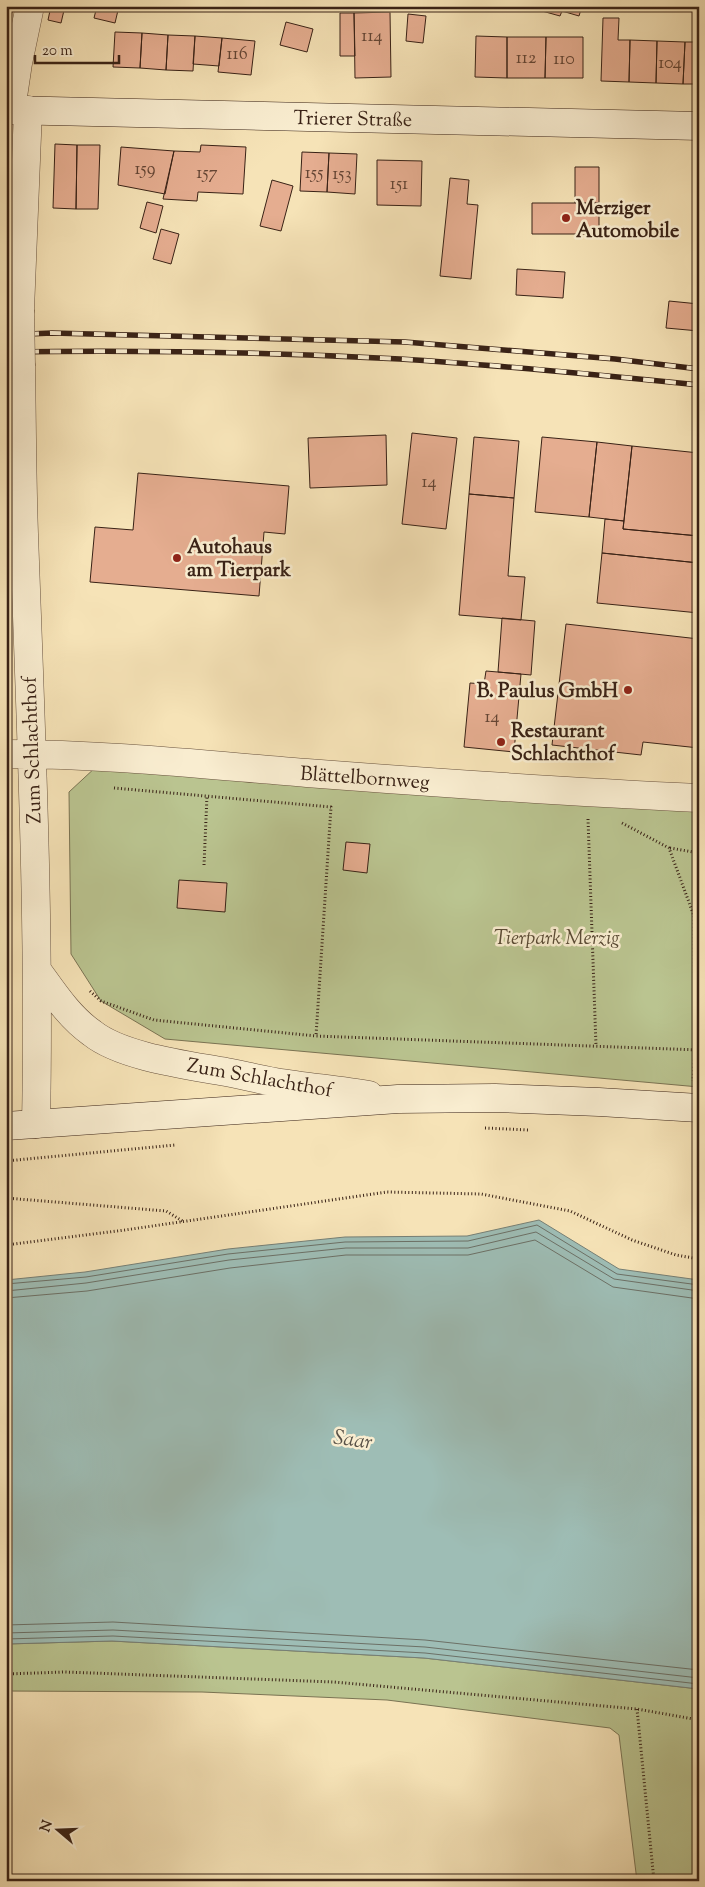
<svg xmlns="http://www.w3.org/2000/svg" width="705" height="1887" viewBox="0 0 705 1887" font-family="'Sorts Mill Goudy',serif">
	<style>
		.green { fill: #bac490; stroke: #7a7353 }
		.water { fill: #9ebdb5; stroke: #767f75 }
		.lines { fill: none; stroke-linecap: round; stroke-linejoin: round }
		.shore { stroke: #6c7066; stroke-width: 1 }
		.building { fill: #e5ad90; stroke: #392216 }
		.street-casing { stroke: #68523e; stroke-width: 29 }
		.secondary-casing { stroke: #392216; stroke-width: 29 }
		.path { stroke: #392216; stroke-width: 3; stroke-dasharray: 1 2.5; stroke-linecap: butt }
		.street { stroke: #f9edd0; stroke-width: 28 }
		.secondary { stroke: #f9edd0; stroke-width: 28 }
		.rail-casing { stroke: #392216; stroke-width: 5.5 }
		.rail { stroke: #f9edd0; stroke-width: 4; stroke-dasharray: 11; stroke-linecap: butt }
		.street-bridge-casing { stroke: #68523e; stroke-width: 29; stroke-linecap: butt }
		.street-bridge { stroke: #f9edd0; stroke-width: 28 }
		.poi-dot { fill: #8f2418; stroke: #f9edd0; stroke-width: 2 }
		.labels { text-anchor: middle; stroke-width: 5; stroke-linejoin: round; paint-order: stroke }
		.number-label { font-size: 18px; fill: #644534 }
		.street-label { font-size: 20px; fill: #392216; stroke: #f9edd0 }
		.poi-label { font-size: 20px; font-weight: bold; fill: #392216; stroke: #f9edd0; text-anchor: start }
		.park-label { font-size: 20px; font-style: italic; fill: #594a34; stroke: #f9edd0 }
		.water-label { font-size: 21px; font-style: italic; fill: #575046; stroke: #f9edd0 }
	</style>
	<rect width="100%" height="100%" fill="#f6e3b7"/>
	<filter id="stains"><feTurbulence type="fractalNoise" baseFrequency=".004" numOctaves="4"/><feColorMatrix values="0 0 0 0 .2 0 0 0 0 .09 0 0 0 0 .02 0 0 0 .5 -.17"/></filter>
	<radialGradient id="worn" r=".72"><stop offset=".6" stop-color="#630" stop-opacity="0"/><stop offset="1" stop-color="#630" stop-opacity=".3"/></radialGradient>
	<path class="green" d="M97,766l602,45v276l-534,-48 -64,-38 -30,-47 -2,-162z
		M112,1641l312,17 275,31v192h-62l-18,-146 -9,-7 -223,-28 -185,-8 -196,-1v-47z"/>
	<path class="water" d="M539,1220l80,49 80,11v409l-275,-31 -312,-17 -106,3v-364l79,-8 143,-23 117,-12 122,-1z"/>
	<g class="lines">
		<path class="shore" d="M6,1284l80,-7 142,-23 117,-12 123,-1 69,-16 80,49 82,11
			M6,1291l80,-8 143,-23 117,-12h122l68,-16 78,47 85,12
			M6,1298l81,-7 143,-23 116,-13h122l67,-15 78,47 86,12
			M6,1625l107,-3 312,18 274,30
			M6,1633l107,-3 312,17 274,31
			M6,1639l107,-3 312,17 274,31"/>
	</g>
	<path class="building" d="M51,6h14l-4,17 -13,-3z
		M97,6h22l-4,17 -21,-5z
		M543,6h39l-3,10 -17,-5 -2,5 -18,-5z
		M390,12l1,65 -36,1 -1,-65z
		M340,13h14l1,43h-15z
		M408,14l18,2 -3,27 -17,-2z
		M603,18h16l-1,22h12l-1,42 -28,-1z
		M286,22l27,7 -6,23 -27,-7z
		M115,32l27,1 -2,35 -27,-1z
		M142,33l26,2 -2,35 -26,-2z
		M168,35l27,1 -2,35 -27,-1z
		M195,36l27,2 -3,28 -26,-2z
		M476,36l31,1v41l-32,-1z
		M507,37h39l-1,41h-38z
		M546,37h37v41h-38z
		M222,38l33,3 -4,34 -33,-3z
		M630,40l27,1 -1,42 -27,-1z
		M657,41l28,1 -2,42 -27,-1z
		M685,42h14v42h-16z
		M55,144l22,1 -1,64 -23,-1z
		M77,145h23l-2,64h-22z
		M201,145l45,2 -3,47 -45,-2 -1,9 -34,-2 11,-48 26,1z
		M121,147l53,4 -9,43 -47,-9z
		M302,152l27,1 -2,39 -27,-1z
		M329,153l28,1 -2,40 -28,-2z
		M377,160l45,1 -1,45 -44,-1z
		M575,167h24v36h-24z
		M450,178l19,2 -2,24 11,1 -7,74 -31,-3z
		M272,180l21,6 -12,45 -21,-5z
		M147,202l16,4 -7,27 -16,-5z
		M532,203h67v31h-67z
		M161,229l18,5 -8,30 -18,-5z
		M517,269l48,3 -2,26 -47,-3z
		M669,301l30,3v27l-33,-3z
		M412,433l45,5 -11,91 -44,-5z
		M386,435l1,50 -77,3 -2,-50z
		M474,437l45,4 -5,57 -45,-4z
		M542,437l55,5 -8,75 -54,-5z
		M597,442l35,4 -8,75 -35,-4z
		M632,446l67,7v83l-76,-7z
		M138,473l151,13 -4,48 -21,-2 -5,64 -169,-14 5,-55 38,3z
		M469,494l45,4 -6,78 17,1 -4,43 -62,-5z
		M605,519l19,2 -1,8 76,7v27l-97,-10z
		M602,553l97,10v50l-102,-10z
		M502,618l33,3 -4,54 -33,-3z
		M566,624l133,15v109l-56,-6 -2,13 -89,-10z
		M486,671l35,3 -7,78 -50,-5 6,-64 14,1z
		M346,842l24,2 -3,29 -24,-3z
		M179,880l48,3 -2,29 -48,-4z"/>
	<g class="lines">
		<g class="street-casing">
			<path id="street" d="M11,110l7,-47 12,-57
				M20,310l8,-200
				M21,366c1,56 1,112 3,168 7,197 16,393 12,590
				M6,754c101,0 201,11 301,19 131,10 261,19 392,25
				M37,970c16,22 32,47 55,63 30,24 96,32 134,39 16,3 32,7 49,10 31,5 63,8 94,13"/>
		</g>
		<g class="secondary-casing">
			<path id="secondary" d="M6,110l693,16
				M6,1126l392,-27 97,-1 104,4 100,6"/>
		</g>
		<path class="path" d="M114,788l217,19 -15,229
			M588,819l8,227
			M622,823l47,25 25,68 1,134 -2,31
			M670,848l29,5
			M204,865l3,-69
			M90,991l11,10 53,19 162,16 383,14
			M485,1128l44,2
			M6,1161l169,-16
			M6,1198l160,13 18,11
			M6,1245l119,-15 262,-38 94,2 89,17 62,29 44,15 23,4
			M6,1674l59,-2 269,10 303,27 62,11
			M637,1709l17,172"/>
		<use href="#street" class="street"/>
		<use href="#secondary" class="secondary"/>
		<g class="rail-casing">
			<path id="rail" d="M6,335l46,-2 353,9 210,17 84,10
				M6,352c131,-2 263,0 394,7 100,6 200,16 299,26"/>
		</g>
		<use href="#rail" class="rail"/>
		<g class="street-bridge-casing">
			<path id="street-bridge" d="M20,310l1,56"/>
		</g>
		<use href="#street-bridge" class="street-bridge"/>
	</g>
	<g class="poi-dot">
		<circle cx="566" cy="218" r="5"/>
		<circle cx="177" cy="558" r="5"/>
		<circle cx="628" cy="690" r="5"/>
		<circle cx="501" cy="742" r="5"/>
	</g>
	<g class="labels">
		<g class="number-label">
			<text x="372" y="41">114</text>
			<text x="237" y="59">116</text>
			<text x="526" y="63">112</text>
			<text x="564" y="64">110</text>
			<text x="670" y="68">104</text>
			<text x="145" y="174">159</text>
			<text x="207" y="178">157</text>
			<text x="314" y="178">155</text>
			<text x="342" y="179">153</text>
			<text x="399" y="189">151</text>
			<text x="429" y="487">14</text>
			<text x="492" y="722">14</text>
		</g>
		<g class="street-label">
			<text transform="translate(353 118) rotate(1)" y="7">Trierer Straße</text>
			<text transform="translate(31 750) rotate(-92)" y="7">Zum Schlachthof</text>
			<text transform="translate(365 777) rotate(4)" y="7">Blättelbornweg</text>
			<text transform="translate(260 1077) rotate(10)" y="7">Zum Schlachthof</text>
		</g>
		<g class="poi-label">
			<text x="576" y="214">Merziger<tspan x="576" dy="23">Automobile</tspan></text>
			<text x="187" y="553">Autohaus<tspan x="187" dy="23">am Tierpark</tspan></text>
			<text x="618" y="697" text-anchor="end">B. Paulus GmbH</text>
			<text x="511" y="737">Restaurant<tspan x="511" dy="23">Schlachthof</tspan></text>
		</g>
		<g class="park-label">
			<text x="557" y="944">Tierpark Merzig</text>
		</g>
		<g class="water-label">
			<text transform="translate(353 1439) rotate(8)" y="7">Saar</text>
		</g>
	</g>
	<rect width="705" height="1887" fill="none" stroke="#f6e3b7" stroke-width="25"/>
	<rect x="8" y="8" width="690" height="1872" fill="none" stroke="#392216" stroke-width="2.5"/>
	<rect x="12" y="12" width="680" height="1862" fill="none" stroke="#392216"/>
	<g transform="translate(58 1830) rotate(289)" stroke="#f9edd0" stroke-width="4" paint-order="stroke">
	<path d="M0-4L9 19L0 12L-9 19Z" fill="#392216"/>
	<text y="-8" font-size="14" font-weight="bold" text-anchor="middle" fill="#392216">N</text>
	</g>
	<path d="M35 55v8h84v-8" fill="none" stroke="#392216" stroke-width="2.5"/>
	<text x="42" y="55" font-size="15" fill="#392216" stroke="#f9edd0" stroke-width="4" paint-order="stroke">20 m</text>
	<rect width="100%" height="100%" filter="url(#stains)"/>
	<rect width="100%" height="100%" fill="url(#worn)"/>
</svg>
